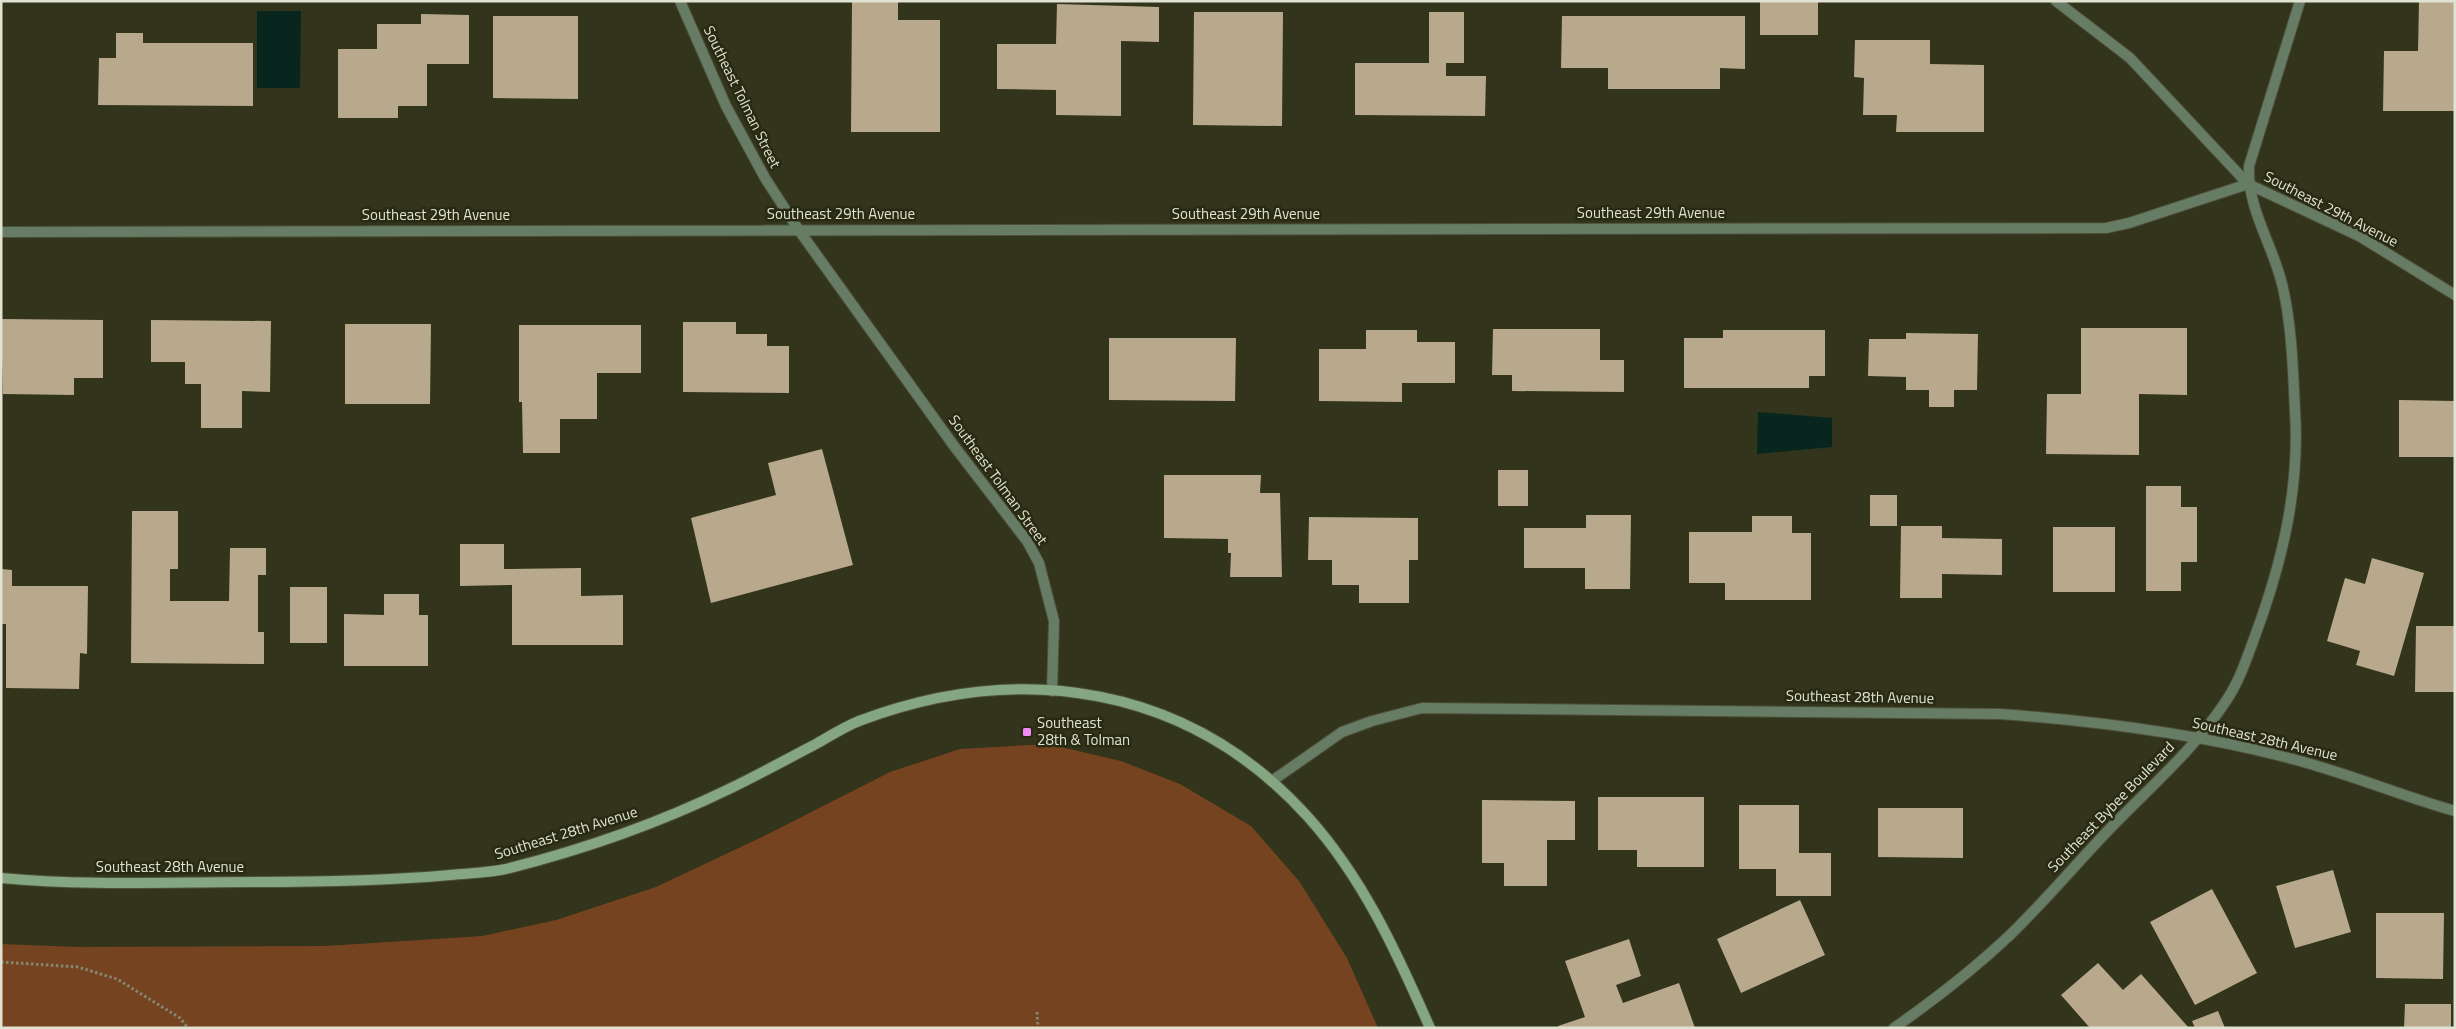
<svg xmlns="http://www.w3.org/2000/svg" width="2456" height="1029" viewBox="0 0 2456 1029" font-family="'Titillium Web',sans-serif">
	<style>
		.green { fill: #75431f }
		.water { fill: #09261e }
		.building { fill: #b8a98d }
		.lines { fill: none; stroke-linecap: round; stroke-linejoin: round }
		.minor-casing { stroke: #4e5038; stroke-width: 12 }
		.secondary-casing { stroke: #4e5038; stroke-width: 12 }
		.path { stroke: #858772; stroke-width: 3; stroke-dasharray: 2.5 2.5; stroke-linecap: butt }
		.minor { stroke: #677c65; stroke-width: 10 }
		.secondary { stroke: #84a680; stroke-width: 10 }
		.poi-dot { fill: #f18bf5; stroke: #282a11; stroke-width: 2 }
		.labels { text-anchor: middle; stroke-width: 5; stroke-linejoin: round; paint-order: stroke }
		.street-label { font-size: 15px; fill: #e0e2d2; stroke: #282a11 }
		.poi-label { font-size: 15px; fill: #e0e2d2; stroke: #282a11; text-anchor: start }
	</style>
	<rect width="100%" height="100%" fill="#32341b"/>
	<path class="green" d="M1048,744l73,17 59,23 71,42 48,55 48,77 31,70h-1377v-84l78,3 247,-1 156,-10 74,-16 100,-33 112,-53 122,-62 70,-23z"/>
	<path class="water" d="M257,11h44l-1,77h-43z
		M1758,412l74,6v29l-75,7z"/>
	<path class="building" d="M852,1h46v19h42v112h-89z
		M1760,1h58v34h-58z
		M2419,1h36v110h-72l1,-60h34z
		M1057,4l102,3v35l-38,-1v75l-65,-1v-25l-59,-1v-45h59z
		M1194,12h89l-1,114 -89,-1z
		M1429,12h35v51h-18v13h40l-1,40 -130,-1v-52h74z
		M421,14l48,1v49h-42v42h-29v12h-60v-69h39v-25h44z
		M493,16h85v83l-85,-1z
		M1562,16h183v53l-25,-1v21h-112v-21h-47z
		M116,33h27v10h110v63l-155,-1 1,-47h17z
		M1855,40h75v24l54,1v67h-88l1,-17h-34l1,-37 -10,-1z
		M1,319l102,1v58h-29v17l-71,-1z
		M151,320l120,1 -1,71 -28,-1v37h-41v-44h-16v-22h-34z
		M683,322h53v12h31v12h22v47l-106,-1z
		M345,324h86l-1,80h-85z
		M519,325h122v48h-44v46h-37v34h-37l-1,-51h-3z
		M2081,328h106v67l-48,-1v61l-93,-1 1,-60h34z
		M1493,329h107v31h24v32l-112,-1v-16h-20z
		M1366,330h51v12h38v41h-53v19l-83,-1v-52h47z
		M1723,330h102v46h-16v12h-125v-50h39z
		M1906,333l72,1 -1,56h-23v17h-25v-17h-23v-13l-38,-1 1,-37h37z
		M1109,338h127l-1,63 -126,-1z
		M2399,400l56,1v56h-56z
		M822,449l31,116 -142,38 -20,-85 85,-23 -8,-32z
		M1498,470h30v36h-30z
		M1164,475h97l-1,18h20l2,84h-52l1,-24h-3v-14l-64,-1z
		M2146,486h35v21h16v55h-16v29h-35z
		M1870,495h27v31h-27z
		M132,511h46v58h-8v32h59l1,-53h36v27h-8v57h6v32l-133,-1z
		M1586,515h45l-1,74h-45v-21h-61v-40h62z
		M1752,516h40v17h19v67h-86v-17h-36v-51h63z
		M1309,517l109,1v42h-9v43h-50v-18h-27v-25h-24z
		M1901,526h41v12l60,1v36l-60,-1v24h-42z
		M2053,527h62v65h-62z
		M460,544h44v25l77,-1v28l42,-1v50h-111v-60l-52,1z
		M2372,558l52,15 -30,103 -38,-11 4,-14 -33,-10 18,-63 20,6z
		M1,569l11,1v16h76l-1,68 -7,-1 -1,36 -73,-1v-64h-5z
		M290,587h37v56h-37z
		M384,594h35v21h9v51h-84v-52l40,1z
		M2416,626h39v66h-40z
		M1598,797h106v70h-67v-17h-39z
		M1482,800l93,1v39h-28v46h-43v-23h-22z
		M1739,805h60v48h32v43h-55v-27h-37z
		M1878,808h85v50l-85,-1z
		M2333,870l18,62 -56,16 -19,-62z
		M2212,889l45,84 -62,32 -45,-83z
		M1800,900l25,55 -84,38 -24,-54z
		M2376,913h68l-1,66 -67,-1z
		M1629,939l12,37 -25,9 7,18 56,-20 16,45h-136l-1,-2 27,-9 -20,-56z
		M2098,963l25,27 18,-16 48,54h-99l-29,-33z
		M2405,1004h46v24h-47z
		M2218,1011l7,17h-30l-3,-7z"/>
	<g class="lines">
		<g class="minor-casing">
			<path id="minor" d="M680,1l46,105 39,72 33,51 156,217 73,95 12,22 15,58 -2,70
				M2056,1l74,57 118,126
				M1,232l2105,-4 23,-5 119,-39 111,52 96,59
				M1272,781l70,-49 30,-11 50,-13 578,6c96,7 192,19 285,43 58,14 113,38 170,54
				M1894,1028c40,-28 80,-59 116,-93 32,-31 61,-65 91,-97 42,-45 91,-85 125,-137 13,-19 21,-43 29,-65 27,-73 45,-147 40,-225 -2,-40 -3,-83 -12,-123 -9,-42 -36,-78 -34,-122l51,-165"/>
		</g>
		<g class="secondary-casing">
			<path id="secondary" d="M1,878c84,8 169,4 253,4 66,0 130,-1 196,-7 18,-2 38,-2 56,-6 76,-19 153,-46 223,-80 29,-14 58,-30 87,-45 14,-8 28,-17 43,-23 162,-61 330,-36 449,96 55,61 89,136 122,211"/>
		</g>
		<path class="path" d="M1,962l77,5 39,12 63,39 8,10
			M1037,1012l1,16"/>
		<use href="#minor" class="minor"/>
		<use href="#secondary" class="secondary"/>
	</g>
	<rect class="poi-dot" x="1022" y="727" width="10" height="10" rx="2.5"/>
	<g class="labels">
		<g class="street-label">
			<text transform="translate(742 97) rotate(64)" y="5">Southeast Tolman Street</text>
			<text transform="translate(2331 209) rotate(27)" y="5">Southeast 29th Avenue</text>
			<text x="1651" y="218">Southeast 29th Avenue</text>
			<text x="841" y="219">Southeast 29th Avenue</text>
			<text x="1246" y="219">Southeast 29th Avenue</text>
			<text x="436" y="220">Southeast 29th Avenue</text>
			<text transform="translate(998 480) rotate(54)" y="5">Southeast Tolman Street</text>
			<text transform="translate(1860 697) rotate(1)" y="5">Southeast 28th Avenue</text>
			<text transform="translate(2265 739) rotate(13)" y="5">Southeast 28th Avenue</text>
			<text transform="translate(2111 807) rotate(-46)" y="5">Southeast Bybee Boulevard</text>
			<text transform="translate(566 833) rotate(-17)" y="5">Southeast 28th Avenue</text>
			<text x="170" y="872">Southeast 28th Avenue</text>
		</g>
		<g class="poi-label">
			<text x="1037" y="728">Southeast<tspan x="1037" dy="17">28th &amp; Tolman</tspan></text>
		</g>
	</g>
	<rect width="2456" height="1029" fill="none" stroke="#e0e2d2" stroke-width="5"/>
</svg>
